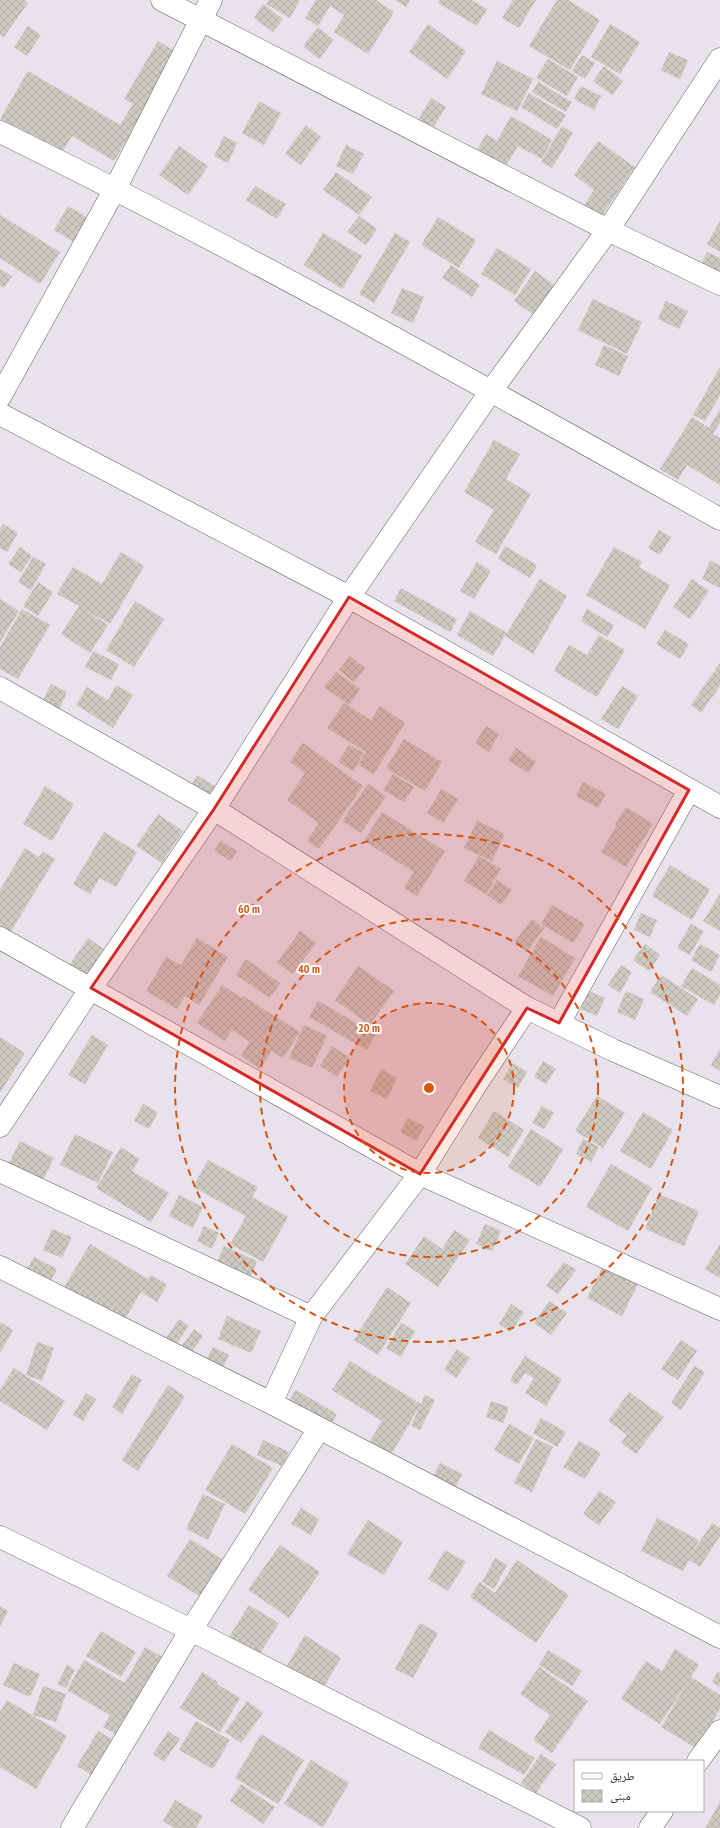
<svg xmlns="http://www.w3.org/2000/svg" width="720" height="1828" viewBox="0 0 720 1828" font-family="'PT Sans Narrow','Noto Naskh Arabic',sans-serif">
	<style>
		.building { fill: url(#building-cross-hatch) }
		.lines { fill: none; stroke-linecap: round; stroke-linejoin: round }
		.minor-casing { stroke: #666169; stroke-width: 23 }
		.minor { stroke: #fff; stroke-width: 22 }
		.marked { fill: #d62828; fill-opacity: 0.2; stroke: #d62828; stroke-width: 3; stroke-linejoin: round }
		.ring { fill: none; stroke: #d65510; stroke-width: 2; stroke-dasharray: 7 5 }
		.centre { fill: #d65510; stroke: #fff; stroke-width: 2 }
		.ring-label { font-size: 12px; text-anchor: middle; font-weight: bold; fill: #d65510; stroke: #fff; stroke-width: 4; stroke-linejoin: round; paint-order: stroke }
	</style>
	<defs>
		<pattern id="building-cross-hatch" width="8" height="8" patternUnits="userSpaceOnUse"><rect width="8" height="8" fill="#cecac1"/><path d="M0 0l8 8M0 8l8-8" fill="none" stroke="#b1aea6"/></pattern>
	</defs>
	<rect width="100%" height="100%" fill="#e7e2eb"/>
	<path class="building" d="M0,0h24l4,3 -24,34 -4,-2z
		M269,0h31l-10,18 -24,-14z
		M316,0h60l18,12 -26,42 -34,-22 10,-17 -14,-9 -12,20 -13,-8z
		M395,0h15l-4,7z
		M440,0h31l16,9 -10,17 -39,-23z
		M513,0h23l-17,28 -17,-10z
		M557,0h11l32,20 -30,50 -41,-24z
		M263,4l20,15 -10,13 -19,-14z
		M428,24l38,27 -19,28 -38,-27z
		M610,24l30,18 -20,32 -29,-17z
		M28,26l13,9 -14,21 -13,-9z
		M318,27l16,13 -15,19 -16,-13z
		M158,41l20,12 -64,108 -42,-25 -11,18 -61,-35 28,-48 92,54 13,-21 -9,-5z
		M669,52l19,8 -8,19 -19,-9z
		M582,55l13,8 -10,16 -13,-8z
		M548,59l30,18 -11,19 -31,-18z
		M497,61l36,18 -16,32 -36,-17z
		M604,66l19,15 -11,14 -19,-14z
		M538,82l34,20 -6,10 -34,-20z
		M581,86l20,10 -7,14 -20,-11z
		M529,93l37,22 -9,14 -36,-22z
		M431,98l15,9 -15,24 -14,-9z
		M259,101l22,12 -17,32 -22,-12z
		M511,116l41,24 -10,19 -24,-13 -12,20 -29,-16 9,-16 11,7z
		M306,125l15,12 -20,28 -16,-11z
		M562,126l11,7 -21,35 -11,-6z
		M224,136l13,7 -9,20 -14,-7z
		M598,141l37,26 -35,51 -17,-11 11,-17 -20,-15z
		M346,145l18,9 -11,20 -17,-8z
		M179,146l29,20 -20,29 -29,-20z
		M336,172l36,25 -13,18 -36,-25z
		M255,186l31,18 -9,15 -31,-19z
		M68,206l25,15 -14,24 -25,-15z
		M0,215l60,37 -20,32 -40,-26z
		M359,216l18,13 -11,16 -19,-13z
		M438,217l38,23 -17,28 -38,-23z
		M720,221v31l-13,-8z
		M323,233l39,23 -20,33 -38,-24z
		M395,233l15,9 -36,61 -15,-9z
		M497,248l34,21 -16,26 -34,-21z
		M707,252l13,6v19l-20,-10z
		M451,265l29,20 -8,12 -30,-19z
		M0,269l12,7 -8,12 -4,-2z
		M535,271l19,14 -20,30 -20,-14z
		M402,288l22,9 -11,26 -22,-10z
		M593,299l49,23 -15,32 -49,-24z
		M666,301l22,10 -9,18 -21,-10z
		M604,345l24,11 -9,20 -24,-11z
		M720,367v28l-15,26 -12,-6z
		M720,409v13l-7,12 7,4v47l-33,-20 -9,15 -18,-11 32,-52 17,11z
		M494,440l26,14 -14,25 25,15 -35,60 -21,-12 19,-32 -30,-18z
		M3,524l15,9 -11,19 -7,-4v-18z
		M659,530l12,7 -11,18 -12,-7z
		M505,546l32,19 -7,13 -32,-19z
		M20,547l12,9 -11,16 -13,-8z
		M614,547l28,15 -3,5 31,18 -25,44 -59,-34z
		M121,552l23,14 -34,58 -25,-14 23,15 -18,28 -29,-19 18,-28 -22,-12 16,-27 29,17z
		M33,557l13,7 -15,26 -13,-8z
		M710,561l10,4v23l-18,-9z
		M477,562l14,9 -17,28 -14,-8z
		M540,579l27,17 -34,58 -28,-18 -12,20 -36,-21 13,-24 37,22z
		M692,579l17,12 -19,28 -17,-12z
		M38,582l15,10 -15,24 -15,-10z
		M401,588l56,31 -7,13 -56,-31z
		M0,599l19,12 -19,31z
		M135,601l29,18 -30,48 -28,-17z
		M22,609l28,16 -32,54 -18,-10v-22z
		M587,609l27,16 -7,12 -26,-16z
		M665,630l24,14 -9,15 -24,-15z
		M599,635l26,15 -28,47 -43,-26 15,-26 18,10z
		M93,651l26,13 -8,16 -26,-13z
		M350,656l15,12 -11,14 -15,-12z
		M720,663v23l-19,27 -10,-8z
		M336,672l24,17 -11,16 -25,-18z
		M51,684l16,8 -12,26 -17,-8z
		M116,685l17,10 -20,33 -37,-23 11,-18 21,13z
		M622,686l16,10 -20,33 -17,-10z
		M344,703l27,17 9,-14 25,17 -31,51 -16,-9 8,-13 -39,-24z
		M486,726l13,8 -10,18 -14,-9z
		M404,739l38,23 -17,29 -39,-23z
		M303,743l60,43 -44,63 -12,-8 12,-18 -32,-23 18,-27 -15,-11z
		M349,745l15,8 -11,18 -15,-9z
		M516,748l20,14 -8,11 -20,-13z
		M393,774l21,13 -10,15 -21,-12z
		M197,775l18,11 -10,15 -17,-11z
		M583,782l23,12 -8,14 -22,-12z
		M368,784l18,12 -25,37 -19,-12z
		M45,786l29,18 -22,37 -29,-17z
		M441,789l17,10 -15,24 -16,-10z
		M626,807l27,17 -27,43 -25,-15 16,-27 -2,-1z
		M382,812l63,39 -28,45 -13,-8 10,-16 -50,-31z
		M158,814l25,17 -21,32 -26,-17z
		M477,821l28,13 -13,27 -28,-13z
		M104,832l33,20 -21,35 -16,-9 -10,16 -17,-10z
		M221,841l16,10 -6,10 -17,-10z
		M25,848l14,9 4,-5 12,7 -45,74 -10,-6v-37z
		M479,856l22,13 -15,25 -22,-13z
		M670,865l40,24 -18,31 -40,-24z
		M497,880l15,10 -11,15 -14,-10z
		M720,894v37l-17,-10z
		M552,905l33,19 -12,19 -32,-19z
		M641,913l16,7 -7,17 -16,-7z
		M532,919l12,9 -17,24 -13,-9z
		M691,924l13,7 -14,24 -13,-7z
		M300,931l16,12 -23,31 -16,-11z
		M541,937l34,21 -22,38 -35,-20z
		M88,938l16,11 -19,28 -17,-10z
		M197,938l31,19 -29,48 -14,-9 -8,13 -31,-18 20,-34 15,8z
		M645,944l15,11 -11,16 -16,-11z
		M700,944l20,11 -9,17 -20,-12z
		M246,959l34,24 -10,15 -34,-23z
		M621,965l11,7 -12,21 -12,-8z
		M358,966l36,25 -24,34 -35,-25z
		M692,968l28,17v10l-6,10 -33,-19z
		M661,975l37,24 -11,17 -37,-24z
		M222,985l20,13 1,-2 57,36 -17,26 -11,-7 -12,18 -19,-13 9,-14 -18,-12 -7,11 -28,-18z
		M589,991l16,7 -8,18 -16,-7z
		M626,991l18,8 -9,21 -18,-8z
		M318,1001l58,33 -9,16 -58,-33z
		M304,1025l23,11 -15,32 -23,-10z
		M92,1035l16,10 -23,39 -17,-9z
		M0,1037l25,16 -25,40z
		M332,1046l18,12 -13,19 -17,-11z
		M720,1049v22l-9,-6z
		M543,1061l13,8 -10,15 -12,-7z
		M513,1063l14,9 -9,16 -15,-9z
		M381,1069l16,9 -10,21 -17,-8z
		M597,1096l28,17 -22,35 -28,-17z
		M143,1104l15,8 -9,17 -15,-8z
		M542,1106l12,7 -10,16 -12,-6z
		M494,1111l30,19 -16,27 -30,-19z
		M643,1112l30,18 -22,39 -31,-18z
		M408,1118l16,8 -7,15 -17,-9z
		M531,1129l32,20 -23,38 -32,-20z
		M75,1134l38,18 -15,31 -38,-18z
		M583,1139l16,8 -8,15 -15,-8z
		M20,1141l34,17 -13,26 -34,-17z
		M121,1147l19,12 -8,12 37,22 -18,29 -55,-34z
		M208,1160l50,27 -6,10 36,20 -25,45 -33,-18 16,-28 -53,-29z
		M611,1164l41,24 -24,43 -42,-24z
		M659,1194l40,17 -15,35 -39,-17z
		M179,1195l24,12 -10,21 -24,-12z
		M485,1224l16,7 -9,20 -16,-7z
		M204,1226l15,7 -7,16 -15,-8z
		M52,1229l20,8 -10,21 -19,-8z
		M454,1230l16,10 -32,47 -33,-23 19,-28 18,13z
		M90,1244l58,35 3,-4 16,10 -10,17 -16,-10 -19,32 -62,-30z
		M720,1244v34l-15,-9z
		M224,1246l33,15 -8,20 -34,-14z
		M34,1257l23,12 -10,19 -24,-12z
		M564,1262l12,8 -18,24 -12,-8z
		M603,1266l35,18 -16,32 -35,-18z
		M387,1287l24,16 -33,52 -24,-15z
		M549,1301l18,12 -16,22 -17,-12z
		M511,1304l13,8 -13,20 -12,-8z
		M227,1316l34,15 -10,22 -33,-14z
		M179,1319l10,7 -16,23 -10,-7z
		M0,1322l13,8 -13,23z
		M401,1323l14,8 -14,26 -15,-9z
		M194,1329l9,7 -14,20 -9,-8z
		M681,1340l16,11 -19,29 -17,-11z
		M37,1342l17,6 -12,33 -16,-6z
		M213,1347l16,8 -11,23 -17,-8z
		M457,1349l13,9 -14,20 -12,-9z
		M525,1356l37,23 -16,27 -21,-13 9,-15 -9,-5 -8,12 -7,-5z
		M350,1361l71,43 -32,54 -22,-12 15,-25 -50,-31z
		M694,1366l11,6 -24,38 -10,-7z
		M14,1368l51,33 -18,29 -47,-29v-11z
		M132,1374l10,6 -20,34 -10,-7z
		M168,1385l17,11 -47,75 -16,-11z
		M296,1390l41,24 -11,19 -42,-25z
		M629,1392l35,25 -28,37 -15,-11 6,-8 -19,-14z
		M86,1393l10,6 -13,22 -10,-6z
		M425,1395l10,5 -15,30 -9,-4z
		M491,1401l18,6 -6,16 -17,-6z
		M541,1418l25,14 -9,15 -24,-14z
		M509,1424l25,14 -15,26 -25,-14z
		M536,1439l17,8 -21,45 -18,-9z
		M263,1440l26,12 -7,14 -25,-11z
		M579,1441l22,12 -16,26 -22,-12z
		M232,1444l41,24 -28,46 -40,-24z
		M440,1463l22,11 -8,16 -22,-11z
		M599,1491l17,11 -17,23 -16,-11z
		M203,1494l22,10 -17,36 -22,-11z
		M301,1508l18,11 -8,16 -20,-11z
		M657,1518l42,22 -10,18 23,-35 8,5v8l-20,31 -11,-7 -6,11 -42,-20z
		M368,1520l35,22 -19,33 -37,-21z
		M190,1539l34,21 -23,37 -34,-21z
		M280,1545l40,27 -31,46 -41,-28z
		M445,1550l21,12 -18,29 -20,-12z
		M495,1558l12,7 -13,24 -12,-7z
		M517,1560l52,35 -33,48 -66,-46 10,-15 15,11z
		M249,1605l30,18 -20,32 -30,-18z
		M0,1606l8,5 -8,15z
		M420,1623l18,10 -25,45 -18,-9z
		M101,1631l35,21 -15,25 -35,-21z
		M305,1635l36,23 -20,33 -36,-22z
		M145,1647l19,11 -44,79 -17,-10 7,-12 -43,-25 17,-30 41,23z
		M675,1649l24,16 -8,12 29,18v14l-24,39 -35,-21 29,-48 -30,45 -39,-25 25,-38 16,10z
		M548,1650l34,21 -10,15 -33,-21z
		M14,1663l26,11 -10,23 -27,-12z
		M67,1665l8,5 -9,18 -9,-4z
		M539,1667l49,34 -36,52 -19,-13 17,-25 -30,-21z
		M202,1672l16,10 -1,2 23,14 -20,34 -40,-24z
		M718,1672l2,1v14l-8,-5z
		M43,1686l23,8 -10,28 -23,-7z
		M7,1700l60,36 -31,53 -36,-22v-55z
		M247,1701l16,12 -22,30 -16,-11z
		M196,1721l34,19 -17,29 -34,-19z
		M489,1730l46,28 -11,17 -46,-27z
		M98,1731l19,11 -21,36 -19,-12z
		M168,1731l12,8 -16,23 -11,-8z
		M261,1734l43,26 -26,44 -43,-26z
		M541,1754l15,10 -20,29 -15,-10z
		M311,1760l38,23 -26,44 -39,-23z
		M241,1784l34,23 -12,17 -33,-23z
		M175,1800l28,16 -7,12h-22l-11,-7z
		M720,1802v26h-15z"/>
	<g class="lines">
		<g class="minor-casing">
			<path id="minor" d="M162,0l446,230 112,54
				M0,132c245,120 482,254 720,387
				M0,397l115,-208 96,-189
				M0,414l349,183 371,210
				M0,688l214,121 313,199 86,42 107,47
				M0,938l420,236 300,135
				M559,1023l130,-233
				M0,1126l91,-138 123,-179 135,-212 142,-206 117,-161 112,-171
				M0,1171l311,146
				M0,1267l271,136 449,234
				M271,1403l40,-86 109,-143 55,-88 52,-78
				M0,1537l191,93 389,198
				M698,1761l22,-30
				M72,1828l119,-198 128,-201
				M650,1828l12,-17"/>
		</g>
		<use href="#minor" class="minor"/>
	</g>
	<path class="marked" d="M349,597l340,193 -130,233 -32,-15 -107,166 -329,-186 123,-179z"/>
	<circle cx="429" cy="1088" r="85" fill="#d65510" fill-opacity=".12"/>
	<g class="ring">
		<circle cx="429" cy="1088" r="85"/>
		<circle cx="429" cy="1088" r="169"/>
		<circle cx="429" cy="1088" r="254"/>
	</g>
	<circle cx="429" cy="1088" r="6" class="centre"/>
	<g class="ring-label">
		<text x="249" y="913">60 m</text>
		<text x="309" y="973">40 m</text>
		<text x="369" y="1032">20 m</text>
	</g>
	<rect x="574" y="1760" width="130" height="52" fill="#ffffff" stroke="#adadae"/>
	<rect x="582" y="1773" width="20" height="6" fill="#ffffff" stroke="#adadae"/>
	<text x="610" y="1780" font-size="12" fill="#333135">طريق</text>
	<rect x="582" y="1790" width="20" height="12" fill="url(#building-cross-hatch)" stroke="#adadae"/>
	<text x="610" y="1800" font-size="12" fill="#333135">مبنى</text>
</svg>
